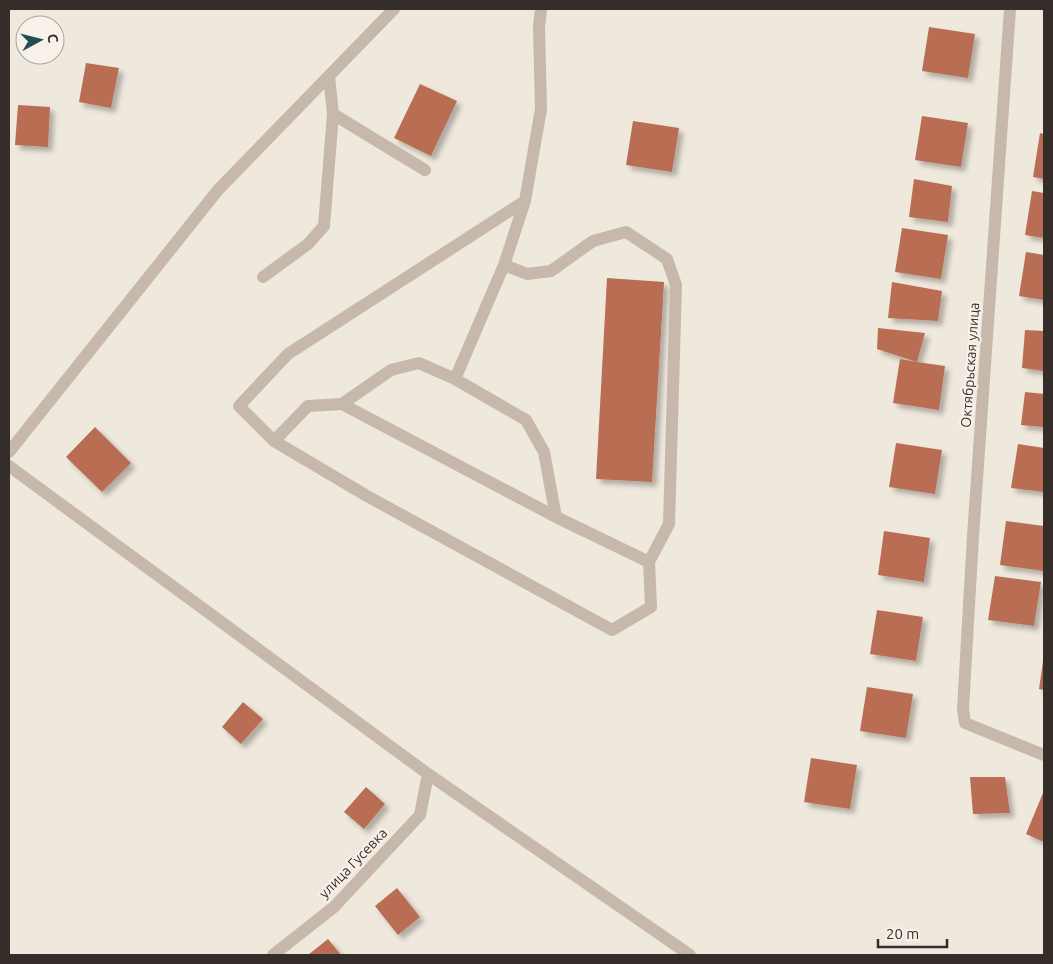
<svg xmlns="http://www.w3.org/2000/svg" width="1053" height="964" viewBox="0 0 1053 964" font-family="Ubuntu,sans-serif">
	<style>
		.building { fill: #b96e52; filter: url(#shadow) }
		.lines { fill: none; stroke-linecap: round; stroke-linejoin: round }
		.service { stroke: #c6b8ab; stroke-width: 12 }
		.minor { stroke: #c6b8ab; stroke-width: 12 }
		.labels { text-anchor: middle; stroke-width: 4.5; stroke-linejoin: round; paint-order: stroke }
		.street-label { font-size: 14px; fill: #352d29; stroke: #f8f1e9 }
	</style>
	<defs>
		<filter id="shadow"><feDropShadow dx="4.5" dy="4.5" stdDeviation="2.5" flood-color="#0004"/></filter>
	</defs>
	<rect width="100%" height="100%" fill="#efe8dd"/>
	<path class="building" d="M929,27l46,7 -7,44 -46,-7z
		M86,63l33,5 -8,40 -32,-6z
		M420,84l37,17 -26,55 -37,-18z
		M18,105l32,2 -2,40 -33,-2z
		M922,116l46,7 -7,44 -46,-7z
		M633,121l46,7 -7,44 -46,-7z
		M1040,133l4,1v45l-11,-2z
		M914,179l38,7 -4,36 -39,-5z
		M1032,191l12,2v45l-19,-3z
		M902,228l46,7 -7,44 -46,-7z
		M1026,252l18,3v45l-25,-4z
		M607,278l57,4 -12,200 -56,-3z
		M892,282l50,9 -4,30 -50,-3z
		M878,328l47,5 -8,29 28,4 -6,44 -46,-7 7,-44 17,3 -40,-13z
		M1025,330l19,1v40l-22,-3z
		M1025,392l19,2v33l-23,-2z
		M95,427l36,36 -29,29 -36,-35z
		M896,443l46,7 -7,44 -46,-7z
		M1018,444l26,4v44l-33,-4z
		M1006,521l38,5v45l-44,-6z
		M884,531l46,7 -6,44 -46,-7z
		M995,576l46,6 -7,44 -46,-6z
		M877,610l46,7 -7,44 -46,-7z
		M1043,661h1v29l-5,-1z
		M867,687l46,7 -7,44 -46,-7z
		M243,702l20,17 -22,25 -19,-17z
		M811,758l46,7 -7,44 -46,-7z
		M970,777h35l5,36 -37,1z
		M366,787l19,17 -21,25 -20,-17z
		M1043,793h1v49l-18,-8z
		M397,888l23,29 -22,18 -23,-29z
		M328,939l13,16h-33z"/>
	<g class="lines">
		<path class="service" d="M333,114l92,56
			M504,265l23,9 24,-3 42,-30 33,-9 41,27 9,26 -7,239 -20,38 2,45 -39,23 -245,-134 -93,-55 -35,-35 49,-52 237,-153
			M263,277l45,-33 16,-18 9,-112 -4,-38
			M455,379l49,-114 21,-64 16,-92 -2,-82 2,-18
			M342,404l214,113 93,45
			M274,441l34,-35 34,-2 49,-34 28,-7 36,16 71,41 18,32 12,65"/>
		<path class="minor" d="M1010,9l-37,527 -10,173 2,14 79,32
			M9,452l209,-262 176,-181
			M9,466l419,308 262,181
			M273,955l61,-48 86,-92 8,-41"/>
	</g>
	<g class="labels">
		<g class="street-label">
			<text transform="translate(970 365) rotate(-86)" y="5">Октябрьская улица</text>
			<text transform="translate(353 863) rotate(-46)" y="5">улица Гусевка</text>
		</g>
	</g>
	<rect width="1053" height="964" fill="none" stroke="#352d29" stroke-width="20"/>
	<g transform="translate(40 40) rotate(83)"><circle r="24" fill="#f8f1e9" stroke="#aaa39c"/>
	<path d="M0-4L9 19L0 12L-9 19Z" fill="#234d52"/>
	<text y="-8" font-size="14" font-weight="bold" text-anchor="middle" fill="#352d29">С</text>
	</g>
	<path d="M878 939v8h69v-8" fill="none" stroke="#352d29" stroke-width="2.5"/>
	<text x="886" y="939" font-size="15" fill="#352d29" stroke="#f8f1e9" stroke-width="4" paint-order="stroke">20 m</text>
</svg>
